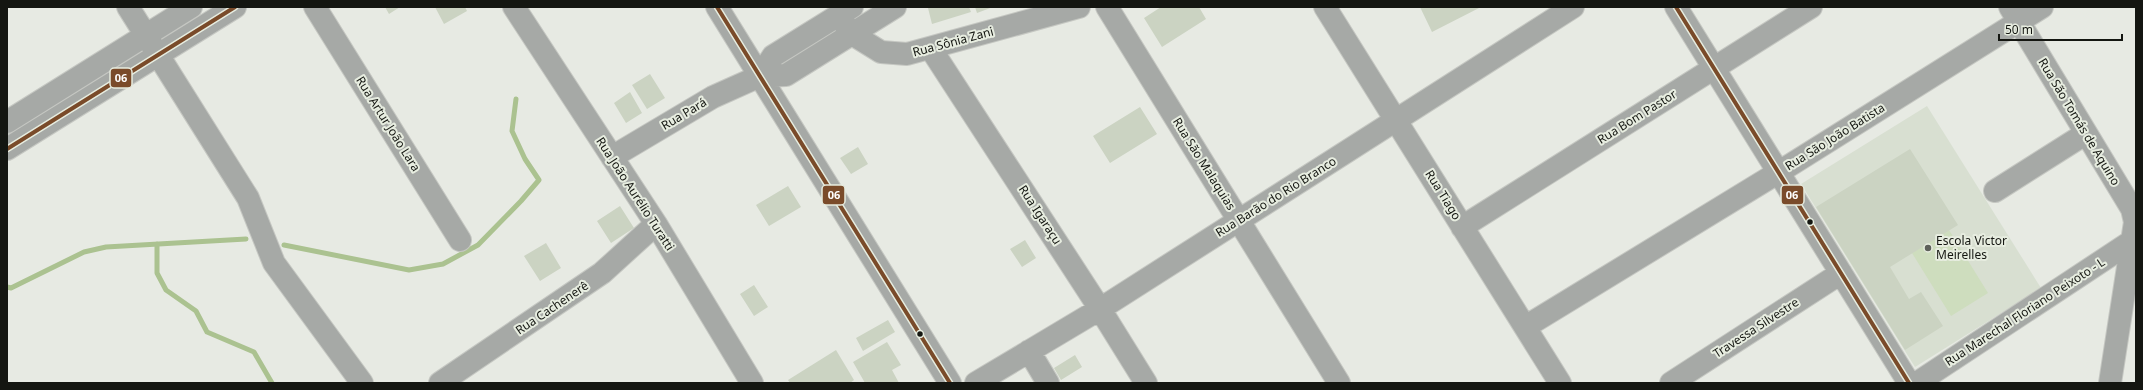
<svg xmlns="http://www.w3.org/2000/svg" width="2143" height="390" viewBox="0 0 2143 390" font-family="'Noto Sans',sans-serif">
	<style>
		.built { fill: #d8dfd1 }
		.green { fill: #ceddbe }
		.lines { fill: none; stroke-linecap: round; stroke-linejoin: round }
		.stream { stroke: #abc290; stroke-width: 5 }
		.building { fill: #cbd3c2 }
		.minor-casing { stroke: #c5c7c2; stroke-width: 24 }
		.minor { stroke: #a6a9a6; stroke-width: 22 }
		.bus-1-casing { stroke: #e7ede0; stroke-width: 7 }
		.bus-1 { stroke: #7a4b2a; stroke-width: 4 }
		.bus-dot { fill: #141611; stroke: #e7ede0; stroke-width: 1.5 }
		.poi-dot { fill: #5e605a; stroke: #e7ede0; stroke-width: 1.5 }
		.labels { text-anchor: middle; stroke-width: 4; stroke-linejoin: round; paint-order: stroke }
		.street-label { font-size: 12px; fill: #141611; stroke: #e7ede0 }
		.poi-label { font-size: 12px; fill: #141611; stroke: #e7ede0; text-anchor: start }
		.line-badge { stroke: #e7ede0; stroke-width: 1.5 }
		.badge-label { font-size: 11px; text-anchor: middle; font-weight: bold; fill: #fff }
	</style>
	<rect width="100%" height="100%" fill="#e7eae3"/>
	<path class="built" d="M1927,106l114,182 -126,79 -114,-183z"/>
	<path class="green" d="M1949,230l39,63 -37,23 -39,-63z"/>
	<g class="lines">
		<path class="stream" d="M157,244v29l9,17 30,21 11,21 47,20 18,31
			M284,245l125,25 34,-6 35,-19 43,-44 18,-21 -14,-21 -13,-28 4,-32
			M7,287l4,1 73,-36 22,-5 140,-8"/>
	</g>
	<path class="building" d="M385,7h15l-11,7z
		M435,7h30l2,4 -23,13z
		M930,7h39l2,5 -39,12 -4,-16z
		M975,7h18l-16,6z
		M1161,7h38l7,12 -44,28 -18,-29z
		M1420,7h61l-49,25z
		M650,74l15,24 -18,11 -15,-24z
		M630,92l12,21 -16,10 -12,-20z
		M1140,107l17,27 -47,29 -17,-27z
		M858,147l10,17 -17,10 -11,-16z
		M1910,149l48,76 -68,42 19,32 12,-7 22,34 -38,24 -89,-143z
		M788,186l13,21 -32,19 -13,-21z
		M620,206l14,22 -23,15 -14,-22z
		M1025,240l11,18 -14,9 -12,-18z
		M546,243l15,25 -21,13 -16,-25z
		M754,285l14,22 -14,9 -14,-22z
		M888,320l7,12 -32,19 -7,-13z
		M887,342l14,23 -9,5 7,13h-34l-12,-21z
		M836,350l18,30 -4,3h-60l-2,-3z
		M1075,355l7,12 -21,13 -7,-12z"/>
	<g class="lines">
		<g class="minor-casing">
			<path id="minor" d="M128,7l120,191 26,65 88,120
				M315,7l145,233
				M514,7l142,217 96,159
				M717,7l233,376
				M1107,7l232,376
				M1325,7l235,376
				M1676,7l233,376
				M2010,7l122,202 3,13 -25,161
				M838,15l14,19 29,18 26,2 172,-47
				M931,49l169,260 46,74
				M760,76l13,-20 79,-49
				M7,122l184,-115
				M7,149l228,-142
				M612,157l101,-60 47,-21 26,-1 109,-68
				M1995,191l90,-57
				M1462,227l349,-220
				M1525,327l254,-155 263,-165
				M1029,351l19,32
				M440,383l162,-110 54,-49
				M976,383l124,-74 473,-302
				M1671,383l170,-110
				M1917,383l215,-142"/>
		</g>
		<use href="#minor" class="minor"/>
		<g class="bus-1-casing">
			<path id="bus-1" d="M717,7l233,376
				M1676,7l233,376
				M7,149l228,-142"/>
		</g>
		<use href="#bus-1" class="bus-1"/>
	</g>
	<g class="bus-dot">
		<circle cx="1810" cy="222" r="3.5"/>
		<circle cx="920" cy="334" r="3.5"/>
	</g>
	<circle class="poi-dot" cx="1928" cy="248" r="4"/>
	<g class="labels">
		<g class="street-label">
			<text transform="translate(953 42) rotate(-15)" y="4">Rua Sônia Zani</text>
			<text transform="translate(684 114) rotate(-31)" y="4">Rua Pará</text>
			<text transform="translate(1637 117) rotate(-32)" y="4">Rua Bom Pastor</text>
			<text transform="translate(2079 122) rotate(59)" y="4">Rua São Tomás de Aquino</text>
			<text transform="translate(388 124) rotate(58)" y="4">Rua Artur João Lara</text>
			<text transform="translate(1835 137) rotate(-32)" y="4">Rua São João Batista</text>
			<text transform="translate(1204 164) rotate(58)" y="4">Rua São Malaquias</text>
			<text transform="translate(635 194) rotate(57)" y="4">Rua João Aurélio Turatti</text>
			<text transform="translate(1443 195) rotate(58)" y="4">Rua Tiago</text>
			<text transform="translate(1276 197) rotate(-32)" y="4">Rua Barão do Rio Branco</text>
			<text transform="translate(1040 215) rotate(57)" y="4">Rua Igaraçu</text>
			<text transform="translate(552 308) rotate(-34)" y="4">Rua Cachenerê</text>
			<text transform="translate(2025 312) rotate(-33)" y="4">Rua Marechal Floriano Peixoto - L</text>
			<text transform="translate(1756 328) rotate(-33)" y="4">Travessa Silvestre</text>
		</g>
		<g class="poi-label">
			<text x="1936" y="245">Escola Victor<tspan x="1936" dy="14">Meirelles</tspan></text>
		</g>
	</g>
	<g class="line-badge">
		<rect x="110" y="68" width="22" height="20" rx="4" fill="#7a4b2a"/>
		<rect x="822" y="185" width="23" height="20" rx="4" fill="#7a4b2a"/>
		<rect x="1781" y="185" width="23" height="20" rx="4" fill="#7a4b2a"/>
	</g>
	<g class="badge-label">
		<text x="121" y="82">06</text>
		<text x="834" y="199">06</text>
		<text x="1792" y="199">06</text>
	</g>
	<rect width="2143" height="390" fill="none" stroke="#141611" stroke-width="16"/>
	<path d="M1999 34v6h123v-6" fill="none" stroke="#141611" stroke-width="2"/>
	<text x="2005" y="34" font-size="12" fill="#141611" stroke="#e7ede0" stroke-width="3" paint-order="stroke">50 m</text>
</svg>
